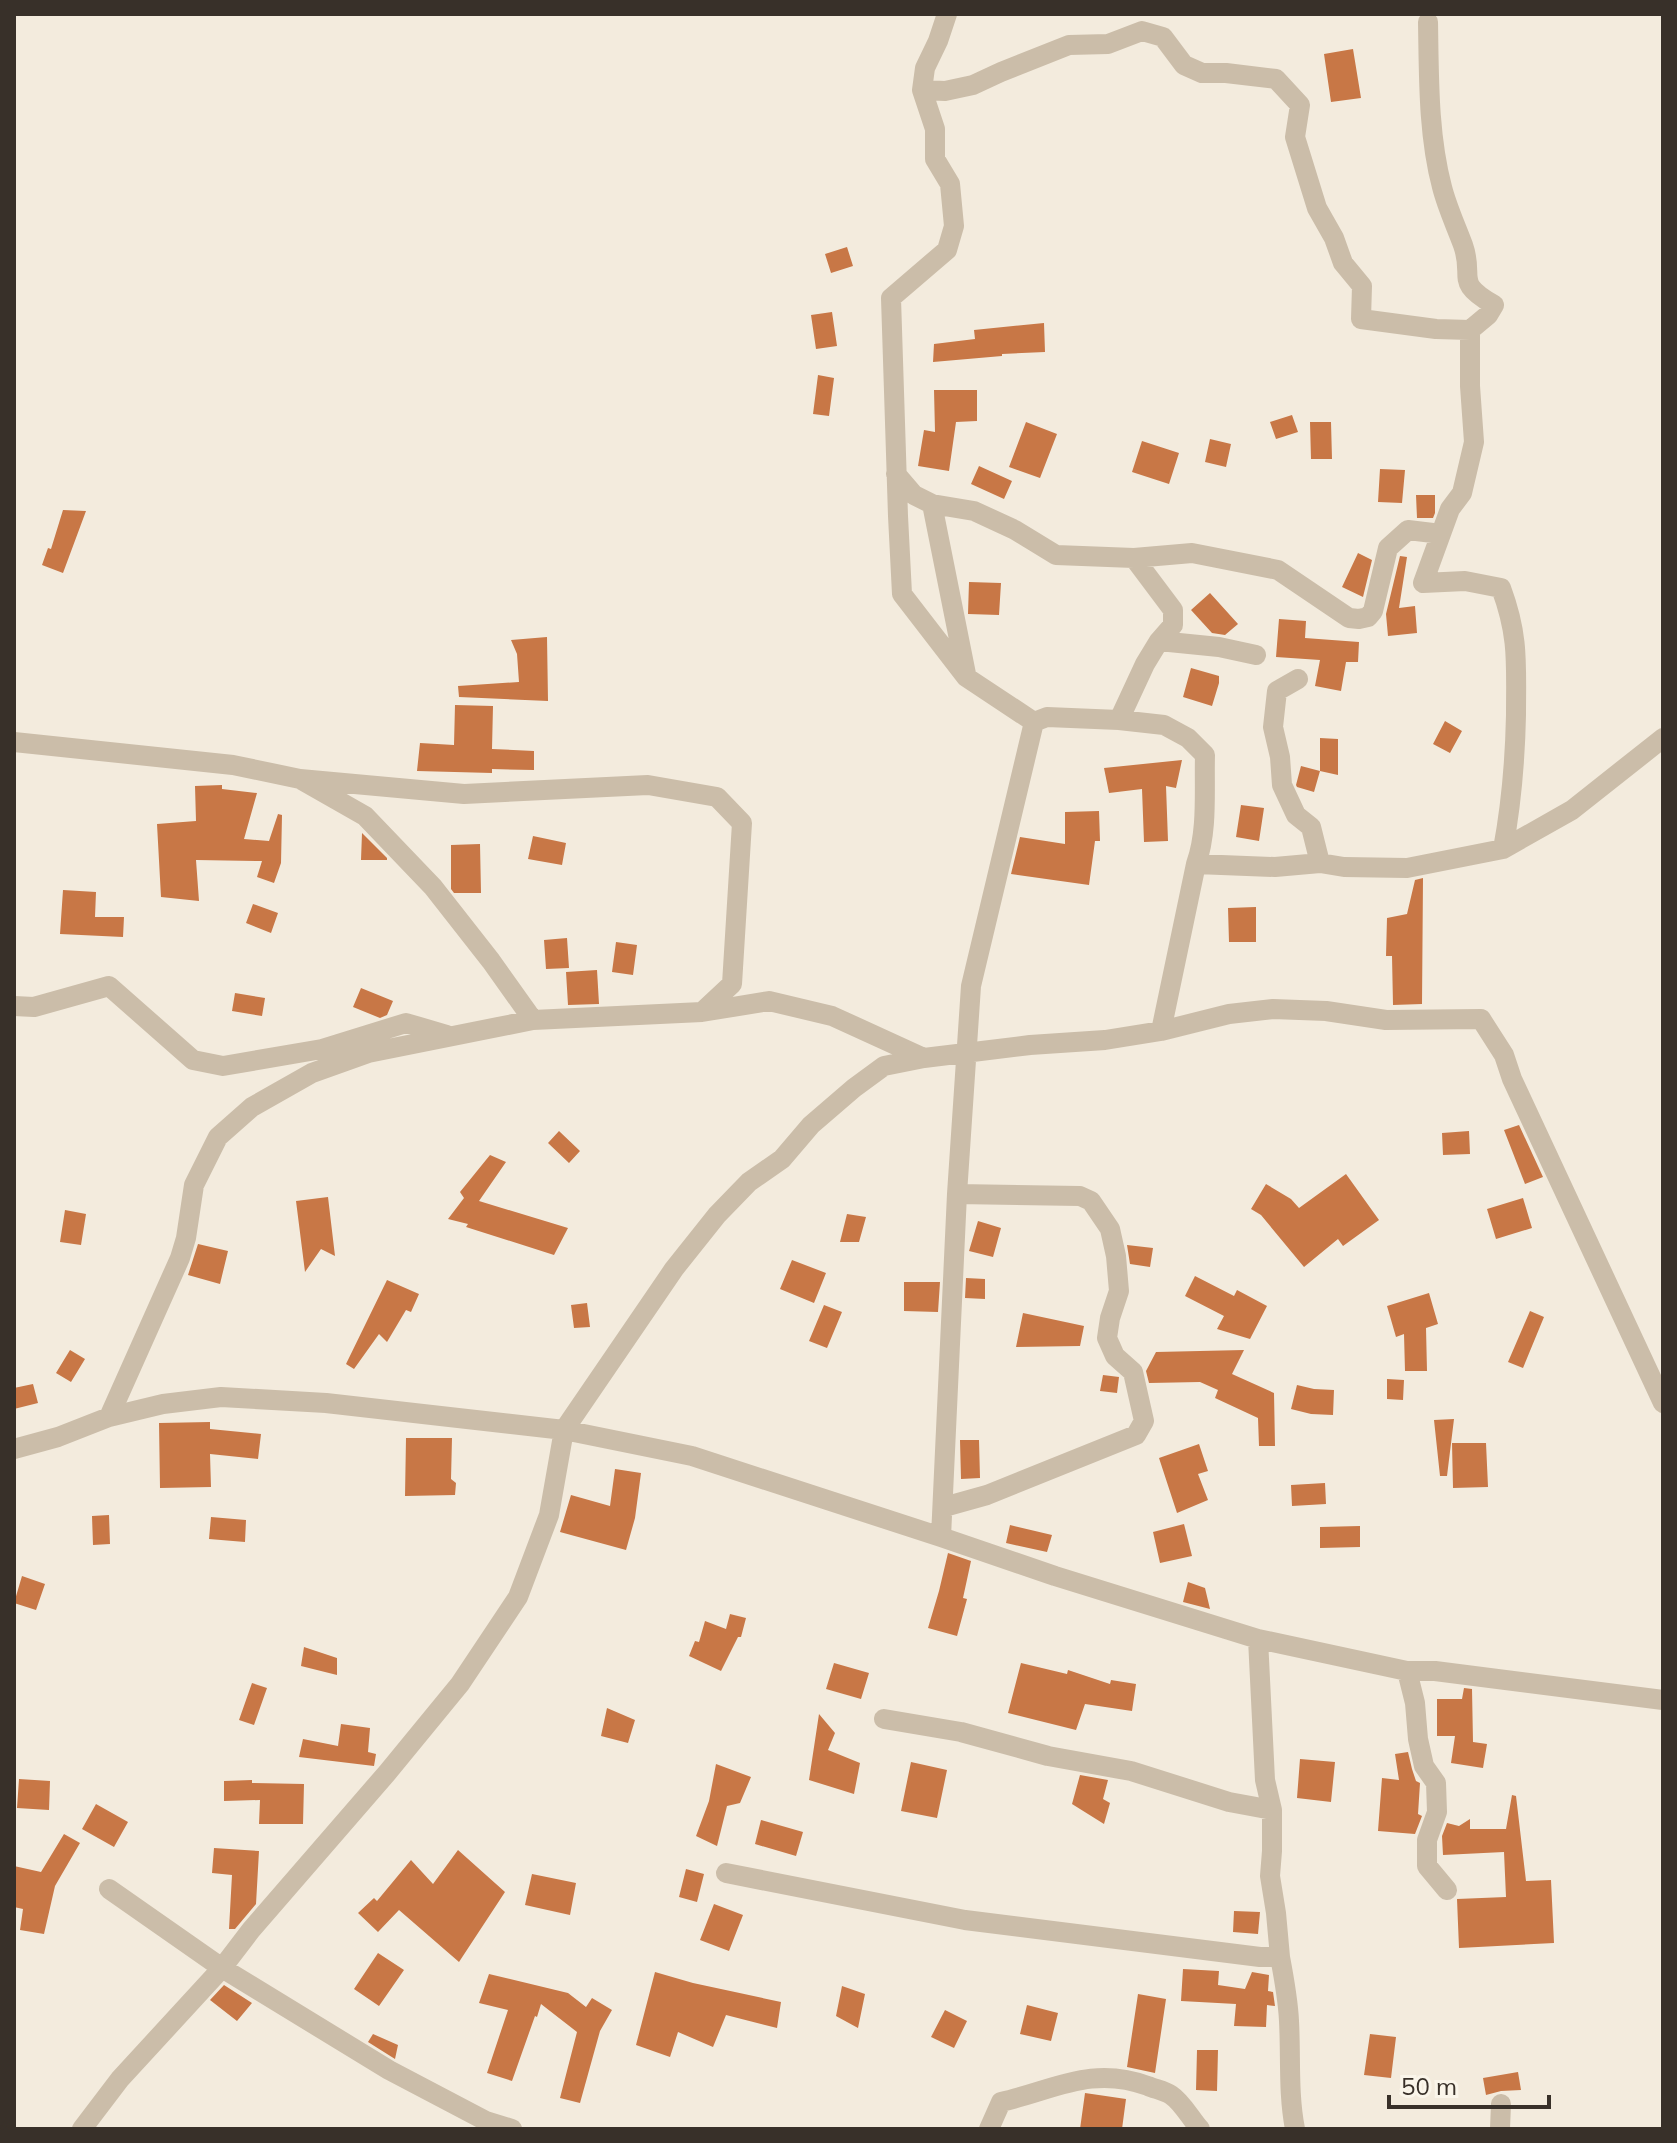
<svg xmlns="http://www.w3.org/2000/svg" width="1677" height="2143" viewBox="0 0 1677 2143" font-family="Mulish,sans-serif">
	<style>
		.building { fill: #c87746 }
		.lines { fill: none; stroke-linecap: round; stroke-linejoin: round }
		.minor { stroke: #cbbda9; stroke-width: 20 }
	</style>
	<rect width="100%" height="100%" fill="#f3ebdd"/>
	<path class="building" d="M1353,49l8,49 -30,4 -7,-48z
		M847,247l6,19 -22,7 -6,-19z
		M832,312l5,34 -21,3 -5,-34z
		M1044,323l1,29 -43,2v2l-69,6 1,-18 41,-5 -1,-9z
		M818,375l16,3 -5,38 -16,-2z
		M934,390h43v31l-21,1 -7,49 -31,-5 6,-36 11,2z
		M1292,415l6,17 -22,7 -6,-17z
		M1026,422l31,12 -17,44 -31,-11z
		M1310,422h21l1,37h-21z
		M1210,439l21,5 -5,23 -21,-5z
		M1142,441l37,12 -10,31 -37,-12z
		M979,466l33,15 -8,18 -33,-15z
		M1380,469l25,1 -3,33 -24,-1z
		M1416,495h19v18l-2,5h-16z
		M63,510l23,1 -23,62 -21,-8 6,-17 3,1z
		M1358,553l14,7 -9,37 -21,-10z
		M1400,556l7,1 -8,51 16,-2 2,27 -29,3 -2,-22z
		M969,582l32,1 -2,32 -31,-1z
		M1210,593l28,31 -13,11 -13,-2 -21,-23z
		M1279,619l27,2 -1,17 54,4 -1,20h-12l-5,29 -26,-5 5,-26 -44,-3z
		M547,637l1,64 -89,-4 -1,-11 61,-4 -2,-28 -6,-14z
		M1191,668l28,8v7l-7,23 -29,-9z
		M455,705l38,1 -1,43 42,2v19l-42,-1v4l-75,-2 3,-28 34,2z
		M1445,721l17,10 -12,22 -17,-9z
		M1320,738l18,1v36l-18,-4z
		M1182,760l-6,28 -10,-2 2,55 -24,1 -2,-53 -33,4 -5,-25z
		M1301,766l19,5 -6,21 -17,-5 -1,-2z
		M222,785v4l35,4 -13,46 25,2 9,-27 4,1 -1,48 -7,20 -17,-6 5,-16 -66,-1 3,41 -38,-4 -4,-73 39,-3 -1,-35z
		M1241,805l23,3 -5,33 -23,-4z
		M1099,811l1,30h-5l-6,44 -78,-11 9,-37 45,7v-32z
		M362,833l25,25v2h-26z
		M533,836l33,7 -4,22 -34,-6z
		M480,844l1,49h-27l-3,-4v-44z
		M1423,878l-1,126 -29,1 -1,-49h-6l1,-38 20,-4 8,-34z
		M63,890l33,2 -1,25h29l-1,20 -63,-3z
		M253,904l25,9 -7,20 -25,-10z
		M1256,907v35h-27l-1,-34z
		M567,938l2,30 -23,1 -2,-29z
		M616,942l21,3 -4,30 -21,-3z
		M597,970l2,34 -31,1 -2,-33z
		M361,988l32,13 -6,14 -7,3 -27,-11z
		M235,993l30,5 -3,18 -30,-5z
		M1519,1125l24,52 -18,7 -21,-54z
		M559,1131l21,20 -11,12 -21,-20z
		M1469,1131l1,23 -27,1 -1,-22z
		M490,1155l16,7 -27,39 89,27 -14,27 -88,-28 2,-3 -20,-5 16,-21 -4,-6z
		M1346,1174l33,46 -36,26 -5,-7 -34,28 -43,-52 -10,-6 15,-25 25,15 8,9z
		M328,1197l7,59 -14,-7 -16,23 -9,-71z
		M1523,1198l9,30 -36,11 -9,-30z
		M65,1210l21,4 -5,31 -21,-3z
		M847,1214l19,3 -7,25h-19z
		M978,1221l23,7 -8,29 -24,-6z
		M198,1244l30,7 -8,33 -32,-9z
		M1127,1245l26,3 -3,19 -20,-3z
		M792,1260l34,13 -12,30 -34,-14z
		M1195,1276l39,20 3,-6 30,16 -17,33 -33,-10 7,-13 -39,-20z
		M966,1278l19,1v20l-20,-1z
		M387,1280l32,14 -8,18 -5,-2 -19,32 -8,-8 -25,35 -8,-5z
		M904,1282h36l-2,30 -34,-1z
		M1429,1293l9,31 -12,4 1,43h-22l-1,-37 -8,3 -9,-31z
		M587,1303l3,24 -16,1 -3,-23z
		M824,1305l18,7 -15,36 -18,-7z
		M1530,1311l14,6 -21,51 -15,-6z
		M1023,1313l61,13 -4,20 -64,1z
		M70,1350l15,9 -14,23 -15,-9z
		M1244,1350l-12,24 42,19 1,53h-16l-1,-28 -43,-20 3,-8 -18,-8 -51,1 -3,-12 10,-19z
		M1103,1375l16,2 -2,16 -17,-2z
		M1387,1379l17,1 -1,20 -16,-1z
		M33,1384l5,19 -24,6v-21z
		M1297,1385l17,4 20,1 -1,25 -22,-1 -20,-5z
		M1454,1419l-7,57h-7l-6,-56z
		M210,1422v7l51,5 -3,25 -48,-5 1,33 -51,1 -1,-65z
		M406,1438h46l-1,41 5,4 -1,12 -50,1z
		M960,1440h19l1,38 -19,1z
		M1452,1443h34l2,44 -35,1z
		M1199,1444l9,27 -10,3 10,26 -31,13 -18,-55z
		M615,1469l26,4 -6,45 -9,32 -66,-18 11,-37 39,11z
		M1325,1483l1,21 -34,2 -1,-21z
		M109,1515l1,29 -17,1 -1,-29z
		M211,1517l35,3 -1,22 -36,-3z
		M1184,1524l8,32 -32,7 -7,-31z
		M1010,1525l42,10 -5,17 -41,-9z
		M1360,1526v21l-40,1v-21z
		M948,1553l23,8 -8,37 4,1 -10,37 -29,-8 11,-37z
		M22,1576l23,8 -9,26 -22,-7z
		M1188,1582l17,6 5,21 -27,-7z
		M730,1614l16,4 -5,19h-3l-17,34 -32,-15 6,-15 4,1 6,-21 21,8z
		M304,1647l33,11v17l-36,-9z
		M834,1663l35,10 -8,26 -35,-10z
		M1021,1663l46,11 1,-4 42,14 1,-4 25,4 -4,27 -47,-7 -9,26 -68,-17z
		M252,1683l15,5 -13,37 -15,-5z
		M1464,1688l8,1 1,53 14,2 -4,24 -32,-5 4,-27h-18v-37h25z
		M607,1708l28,12 -7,23 -27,-7z
		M819,1714l16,19 -7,17 32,13 -6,31 -45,-14z
		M341,1724l29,4 -2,24 8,2 -2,12 -75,-9 4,-18 35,7z
		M1408,1752l4,17 4,12 4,2 -2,31 4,2 -7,18 -37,-3 4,-53 17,2 -4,-26z
		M1300,1759l35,3 -4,40 -34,-4z
		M911,1762l36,8 -10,48 -36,-7z
		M716,1764l35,13 -11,26 -13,3 -10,40 -21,-10 13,-35z
		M1080,1775l28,5 -5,19 7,4 -6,21 -32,-20z
		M19,1779l31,2 -1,29 -32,-2z
		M252,1780v3l52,1 -1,40h-44l1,-24 -36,1v-20z
		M1512,1795l4,1 10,85 25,-1 3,63 -95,5 -2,-49 49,-2 -2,-45 -61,3 -1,-19 5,-13 12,3 11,-7v10h36z
		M96,1804l32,18 -14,25 -32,-18z
		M761,1820l42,12 -7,24 -41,-12z
		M64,1834l16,9 -25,43 -11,48 -24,-4 3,-21 -9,-2v-41l27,6z
		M214,1848l45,3 -3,53 -21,25h-6l3,-54 -20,-2z
		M458,1850l47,42 -46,70 -60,-52 -21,22 -20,-19 16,-15 3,3 34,-41 22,24z
		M686,1869l18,5 -7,28 -18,-5z
		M532,1874l44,9 -6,32 -45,-10z
		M714,1904l29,11 -14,36 -29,-11z
		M1234,1911l26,1 -2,22 -25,-2z
		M378,1953l26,17 -25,36 -25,-17z
		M1183,1969l36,2 -1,14 27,4 7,-17 17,3 -1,16 5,1 2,14 -8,-1 -1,22 -32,-1 2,-22 -55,-3z
		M655,1972l38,11 88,19 -4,26 -51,-13 -13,32 -35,-15 -8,25 -34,-12z
		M489,1974l79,19 18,14 6,-9 20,12 -12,21 -20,72 -20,-5 17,-66 -36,-28 -4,13 -2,-1 -23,65 -25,-8 21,-63 -29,-7z
		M224,1985l28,18 -15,18 -27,-21z
		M842,1986l23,8 -7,34 -22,-12z
		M1138,1994l28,5 -11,74 -28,-6z
		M1027,2005l31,8 -7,28 -31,-7z
		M945,2010l22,11 -13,27 -23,-11z
		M373,2034l25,11 -3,14 -27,-17z
		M1370,2034l26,3 -5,41 -27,-3z
		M1197,2050h21l-1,41 -21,-1z
		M1518,2072l3,18 -20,1 -15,4 -3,-17z
		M1085,2093l41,6 -4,30h-42z"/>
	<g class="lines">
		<path class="minor" d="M1428,22c1,54 0,112 14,165 5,20 14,39 21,58 12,34 -10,36 31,60l-6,10 -18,15v56l4,56 -12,51 -12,16 -27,74 42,-2 36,7c18,48 15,76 15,127 -1,48 -4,86 -13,134
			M922,90l23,1 28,-6 28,-13 68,-27 39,-1 34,-13 21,6 21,28 18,8h24l50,6 24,26 -5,32 22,71 17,30 9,25 19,23 -1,33 75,10 34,1
			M896,474l18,21 18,9
			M1134,558l58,-5 86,17 71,48 10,1 9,-2 5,-6 15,-63 20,-18 33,4
			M966,674l-34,-170 42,7 41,19 41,25 78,3 39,52v15l-14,16
			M1298,679l-21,12 -4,36 7,30 2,28 14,30 15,12 9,36
			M1119,720l26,-56 14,-23 60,6 37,8
			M1034,722l13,-5 72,3 45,5 24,13 17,17c-1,35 3,76 -9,109
			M14,742l219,23 67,14 65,37 68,71 58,74 42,59
			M300,779l164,15 184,-9 69,12 25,26 -10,161 -30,28
			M14,1006l20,1 75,-21 84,74 30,6 99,-17 84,-26 41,12
			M1161,1031l35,-167 79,3 45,-4 24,4 63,1 96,-19 69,-39 91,-72
			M109,1417l71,-159 6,-20 8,-53 24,-48 34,-30 60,-34 56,-20 165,-33 169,-8 67,-11 63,15 92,42
			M14,1449l44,-12 51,-20 54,-13 58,-7 105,6 238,27 128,26 249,81 114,39 203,63 149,32h28l228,29
			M944,1507l43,-12 149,-60 8,-14 -11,-49 -18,-16 -8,-18 3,-20 9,-27 -3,-35 -6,-27 -19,-28 -11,-5 -123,-2
			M941,1537l16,-343 14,-208 63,-264 -68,-45 -64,-83 -4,-78 -7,-218 56,-48 7,-24 -4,-42 -15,-25v-30l-13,-39 3,-22 13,-27 9,-27
			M1407,1671l8,32 3,36 6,27 12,17 1,29 -10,28v26l20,24
			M884,1719l77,13 87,24 83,15 98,31 43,8 -7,-30 -7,-141
			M1272,1810v41l-2,25 6,37 4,44
			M726,1873l239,47 295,37h20c4,21 8,42 9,64 2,36 -1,72 6,108
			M109,1889l113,79 167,102 97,51 26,8
			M82,2129l38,-50 102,-111 29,-38 136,-157 73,-89 58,-87 31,-82 15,-85 110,-161 43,-54 32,-33 33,-23 29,-34 43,-37 30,-22 40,-8 106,-13 75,-5 56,-9 68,-17 44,-5 53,2 60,9 95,-1 23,36 8,24 151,324
			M989,2129l12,-27c53,-12 91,-37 147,-16 7,3 17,5 23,9 11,7 20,24 29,34
			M1500,2129l1,-25"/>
	</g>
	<rect width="1677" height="2143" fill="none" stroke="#383029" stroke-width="32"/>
	<path d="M1389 2095v12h160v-12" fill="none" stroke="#383029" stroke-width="4"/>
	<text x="1401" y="2095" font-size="24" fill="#383029" stroke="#faf5ea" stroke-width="6" paint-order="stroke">50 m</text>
</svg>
